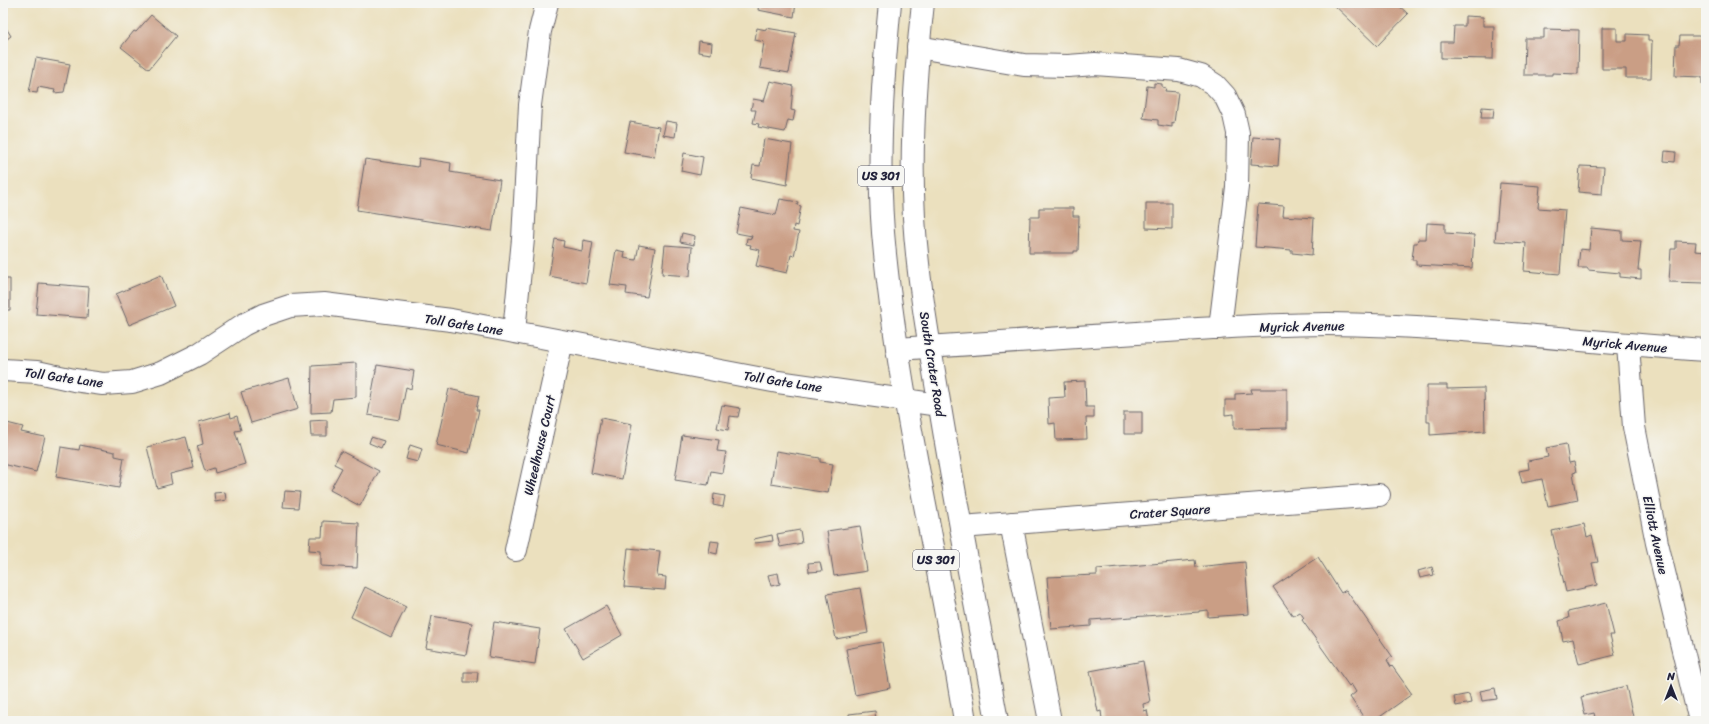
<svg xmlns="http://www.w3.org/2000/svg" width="1709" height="724" viewBox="0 0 1709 724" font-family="Sriracha,sans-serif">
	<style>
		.building { fill: #ca9e85 }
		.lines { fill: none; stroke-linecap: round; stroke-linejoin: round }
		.minor-casing { stroke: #686469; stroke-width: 24 }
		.major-casing { stroke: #686469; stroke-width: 24 }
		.minor { stroke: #fff; stroke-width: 22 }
		.major { stroke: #fff; stroke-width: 22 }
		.labels { text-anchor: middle; stroke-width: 3; stroke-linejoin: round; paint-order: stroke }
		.shield { fill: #f6f6f2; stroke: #626272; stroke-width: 1 }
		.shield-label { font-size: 12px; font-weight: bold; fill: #22223b }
		.street-label { font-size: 13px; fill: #22223b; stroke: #f6f6f2 }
	</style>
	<rect width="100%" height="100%" fill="#f6f6f2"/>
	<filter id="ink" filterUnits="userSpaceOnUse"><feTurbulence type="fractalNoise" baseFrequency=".025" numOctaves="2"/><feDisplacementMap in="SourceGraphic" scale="8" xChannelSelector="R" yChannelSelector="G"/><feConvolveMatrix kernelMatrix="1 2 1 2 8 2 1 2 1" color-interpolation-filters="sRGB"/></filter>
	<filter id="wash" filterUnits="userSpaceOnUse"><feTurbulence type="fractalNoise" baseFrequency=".012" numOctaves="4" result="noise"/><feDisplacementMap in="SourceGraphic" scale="16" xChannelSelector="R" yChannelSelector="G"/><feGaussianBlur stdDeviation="0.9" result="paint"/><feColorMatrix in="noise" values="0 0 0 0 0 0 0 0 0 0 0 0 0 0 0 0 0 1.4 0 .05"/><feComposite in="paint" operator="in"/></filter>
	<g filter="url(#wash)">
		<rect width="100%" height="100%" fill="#ebe0be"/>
		<g id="blocks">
			<path class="building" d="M759,3h37l-2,14 -36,-7z
				M1332,3h64l12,11 -31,32z
				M151,15l25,21 -27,33 -28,-22 13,-16 2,1z
				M1465,16l18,1v9h11l-1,33 -52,-1v-16h12l1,-16h11z
				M3,23l8,13 -8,6z
				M757,28l9,2v-2l30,5 -7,40 -29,-5 4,-26 -9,-2z
				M1602,28h15v13h10v-7l21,1v6h4l-1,37h-25v-9h-24z
				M1544,29l35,1 -1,44 -26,-1v2h-28l1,-37h19z
				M1680,36h26v48h-4v-7l-27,-1 1,-31h3z
				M699,41l13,2 -1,11 -13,-2z
				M36,58l34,6 -6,28 -10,1 1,-3 -17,-3 -1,6 -8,-1z
				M770,81l23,5 -2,24 4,1 -2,10 -5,-1 -3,12 -27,-5 1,-3 -6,-1 3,-13h-5l2,-11 11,2z
				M1154,83l8,1v3l4,1 -1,3 13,1 -4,31 -2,-1v5l-14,-2v-5l-15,-2 4,-32 7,1z
				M1482,107l12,1 -1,10h-12z
				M666,121l11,2 -2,14 -12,-2z
				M630,122l29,5 -5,30 -30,-5z
				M1253,137l27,2 -2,27 -27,-2z
				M764,139l28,5 -5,41 -36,-7 2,-13 7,1z
				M1665,151l11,1 -1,10 -11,-1z
				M684,153l19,4 -3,18 -19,-4z
				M419,158l32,5 -1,9 50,8 -8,51 -135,-21 8,-51 53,8z
				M1580,166l24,1 -2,27 -24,-2z
				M1500,183l40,3 -2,22 27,2 -5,64 -36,-3 2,-28 -31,-2z
				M780,199l18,3 -1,3 4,1 -4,20 -3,-1 -1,6 6,1 -5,24 -3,-1 -4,18 -31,-7 4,-16 -10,-2 1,-3 -5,-1 1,-6 4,1 1,-3 -16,-3 5,-25 35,7z
				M1146,203h26v26l-26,-1z
				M1258,204l26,2 -1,10 31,2 -2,37 -20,-2v-3l-37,-3z
				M1039,208h34v8h6l-1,35h-4v2h-45l1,-36h9z
				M1427,223l18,1v9l29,2 -2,33 -56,-3v-5h-4l2,-17h3l1,-4h8z
				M1591,228l31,3v9l19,1 -3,29h3v9l-21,-2v-4l-32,-3v-2h-10l2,-19 9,1z
				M682,233l13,3 -1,9 -14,-3z
				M555,239l9,2 -1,6 19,4 1,-11 10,2 -7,41 -37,-7z
				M1676,241l20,1 -1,9 11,1v31l-37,-1 2,-33h5z
				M639,245l16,3 -8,49 -21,-3 1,-7 -17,-2 6,-35 9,2 -1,6 12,2z
				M665,245l27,2 -2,29 -28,-2z
				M161,275l13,31 -45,19 -13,-31z
				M3,279h7v31h-7z
				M39,283l50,4 -2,31 -51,-4z
				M356,363v34l-23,2 -2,13 -20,1 1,-47z
				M377,365l37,6 -3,18 -5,-2 -6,33 -32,-5z
				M289,378l9,31 -47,14 -10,-31z
				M1085,381l1,26h8v11h-8l1,21 -31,1 -1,-17 -6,1 -1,-26 17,-1 -1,-15z
				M1427,385h20v4l37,-1 1,43 -55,4v-13h-3z
				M449,389l30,7 -3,14h3l-10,43 -33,-8z
				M1251,389h36v39l-53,1v-15l-9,1v-15h10v-6l17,-1z
				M722,405l18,3 -2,9 -8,-1 -2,14 -11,-2z
				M1124,412h18v22h-18z
				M230,413l1,5 6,-2 4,14 -6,1 10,33 -30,9 -1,-5 -9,3 -8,-25 6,-2 -4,-22z
				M601,418l31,6 -10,55 -31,-6z
				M327,420v16h-16l-1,-15z
				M3,422l20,5 -2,5 24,5 -9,35 -33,-8z
				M682,435l37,5 -2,11 9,1 -4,21 -11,-2 -3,14 -33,-5z
				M186,437l8,31 -24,6 2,10 -15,4 -10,-41z
				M371,437l13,4 -3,7 -12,-5z
				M1566,444l3,19 5,-1 2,10 -3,1 5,27 -30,6 -6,-27 -20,4 -3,-12 10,-2 -1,-8 20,-4 -2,-9z
				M80,445l35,7v4l9,2 -5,30 -63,-11 5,-30 18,3z
				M410,445l12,4 -4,13 -12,-3z
				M341,451l38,20 -19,35 -30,-16 12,-22 -8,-4z
				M776,451l44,7v4l13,2 -5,29 -57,-9z
				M285,491l15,1 -2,16 -15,-1z
				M225,492l1,8 -11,2 -1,-9z
				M714,494l11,2 -2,11 -10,-2z
				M323,521l36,2 -2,45 -36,-2v-15l-12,-1 1,-13h12z
				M1584,524l3,13 5,-2 6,27 -6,1 5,22 -31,7 -14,-61z
				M860,526l7,45 -33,5 -7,-45z
				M800,530l2,13 -22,4 -3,-13z
				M772,535l1,6 -18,2 -1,-4z
				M711,541l8,1 -2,12 -8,-2z
				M628,548l32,3 -3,25 9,1 -1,13 -41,-3z
				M1318,557l23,36 5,-3 46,66 -5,4 4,7 1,-1 20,28 -38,27h-8l-16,-24 6,-5 -5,-8 -2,2 -47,-66 2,-2 -4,-6 -7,4 -20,-29z
				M1195,560l1,7 49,-5 4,52 -41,3v-7l-9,1v1l-108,8v6l-40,3 -4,-52 50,-2v-6z
				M820,562l2,9 -13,1 -1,-9z
				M1432,567l2,8 -14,3 -2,-7z
				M778,573l2,11 -9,2 -3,-11z
				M365,587l41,20 -15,30 -40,-20z
				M860,588l8,45 -32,6 -9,-45z
				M1606,603l8,32h-4l5,20 -36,9 -6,-25 -10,2 -4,-20 10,-3 -1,-6z
				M606,606l16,29 -39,23 -17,-29z
				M432,616l40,7 -6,32 -40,-7z
				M494,622l46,7 -5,35 -46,-7z
				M882,642l8,46 -35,7 -9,-46z
				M1143,661l7,41 -7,2 1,7 3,-1 2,11h-53l6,-2 -1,-8 -3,1 -8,-41z
				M464,672h14l-1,10h-13z
				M1626,686l8,35h-38l-2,-8 -9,2 -4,-18z
				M1495,688l2,11 -15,2 -2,-10z
				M1469,694l2,9 -15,3 -2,-9z
				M875,711l1,10h-27v-7z"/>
		</g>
	</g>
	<g filter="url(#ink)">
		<use href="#blocks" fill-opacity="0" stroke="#686469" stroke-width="1"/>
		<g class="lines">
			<g class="minor-casing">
				<path id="minor" d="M918,47l106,18 44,1 27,-2 84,6 22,6 14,9 10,11 9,19 4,18 -1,54 -17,141
					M514,332l9,-93 7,-134 10,-74 7,-28
					M1628,345l6,82 23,116 43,178
					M897,349c80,-6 160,-11 240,-16 63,-4 127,-9 191,-9 126,1 252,18 378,26
					M3,370l34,2 37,8 29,4 29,-2 29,-9 38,-19 44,-29 20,-10 27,-9 34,-2 127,16 327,62 161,23
					M1011,523l39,198
					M961,527l418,-32
					M516,550l46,-209"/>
			</g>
			<g class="major-casing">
				<path id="major" d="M890,3c-8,83 -14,168 -5,251 16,157 55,311 80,467
					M923,3c-8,71 -13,143 -9,215 4,65 16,130 27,195 17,103 37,205 56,308"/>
			</g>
			<use href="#minor" class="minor"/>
			<use href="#major" class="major"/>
		</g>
	</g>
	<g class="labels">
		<g class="shield">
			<rect x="858" y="166" width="46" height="20" rx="3"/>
			<rect x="913" y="550" width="46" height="20" rx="3"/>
		</g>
		<g class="shield-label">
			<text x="881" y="180">US 301</text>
			<text x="936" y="564">US 301</text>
		</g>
		<g class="street-label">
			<text transform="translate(464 324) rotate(9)" y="5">Toll Gate Lane</text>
			<text transform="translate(1302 326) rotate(-1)" y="5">Myrick Avenue</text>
			<text transform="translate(1625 344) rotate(5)" y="5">Myrick Avenue</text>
			<text transform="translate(933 364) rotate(81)" y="5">South Crater Road</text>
			<text transform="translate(64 377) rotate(8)" y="5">Toll Gate Lane</text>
			<text transform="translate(783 381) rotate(9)" y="5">Toll Gate Lane</text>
			<text transform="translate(539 445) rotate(-77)" y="5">Wheelhouse Court</text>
			<text transform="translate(1170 511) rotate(-4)" y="5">Crater Square</text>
			<text transform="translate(1656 535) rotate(78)" y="5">Elliott Avenue</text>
		</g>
	</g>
	<rect width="1709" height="724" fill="none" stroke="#f6f6f2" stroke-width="16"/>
	<g transform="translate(1671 686)" stroke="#f6f6f2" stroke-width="3" paint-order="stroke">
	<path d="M0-3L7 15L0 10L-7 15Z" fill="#22223b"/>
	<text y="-6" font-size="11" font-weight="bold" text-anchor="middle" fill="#22223b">N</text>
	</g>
</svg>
